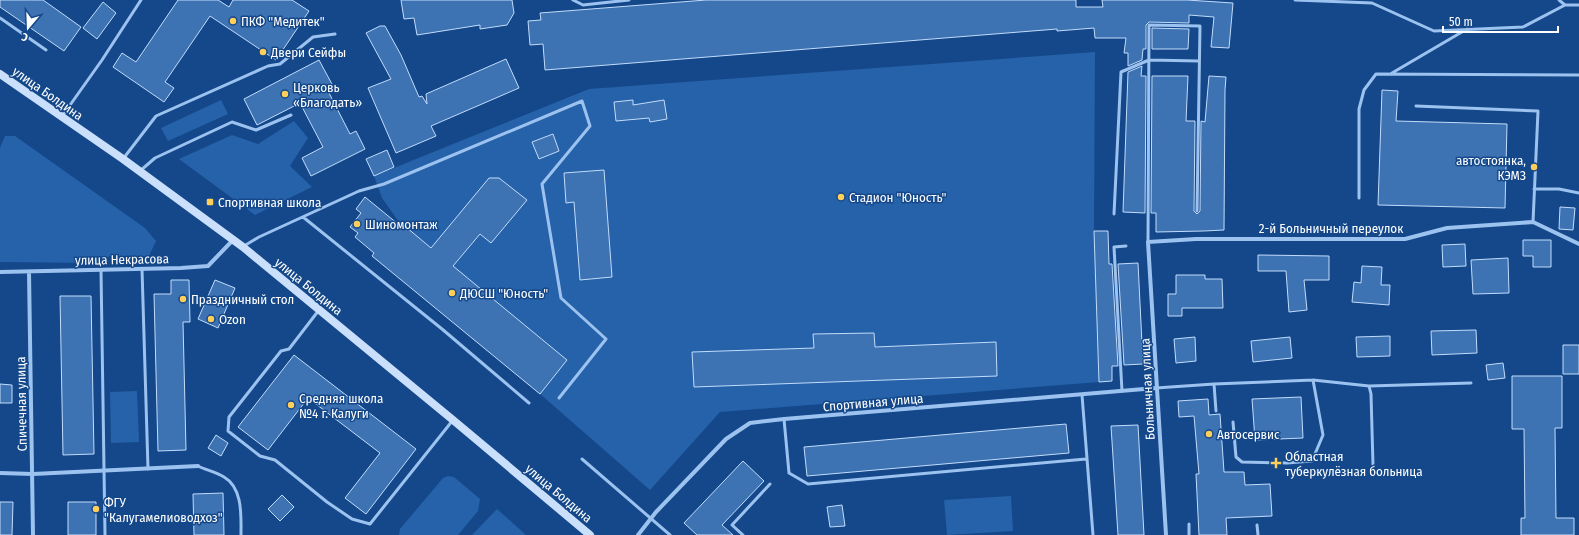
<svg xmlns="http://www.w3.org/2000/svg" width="1579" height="535" viewBox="0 0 1579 535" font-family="'Fira Sans Condensed',sans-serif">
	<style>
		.green { fill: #2662a9 }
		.building { fill: #3d72b3; stroke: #c2dcfb }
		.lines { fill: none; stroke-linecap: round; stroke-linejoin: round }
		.service { stroke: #9cc2f0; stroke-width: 3 }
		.minor { stroke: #9cc2f0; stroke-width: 4 }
		.secondary { stroke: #cadffb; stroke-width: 8 }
		.poi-dot { fill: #ffcf5a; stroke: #14488a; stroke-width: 1.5 }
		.labels { text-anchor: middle; stroke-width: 3; stroke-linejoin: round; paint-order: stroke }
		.poi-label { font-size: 13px; fill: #fff; stroke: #14488a; text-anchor: start }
		.street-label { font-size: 13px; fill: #fff; stroke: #14488a }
	</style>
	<rect width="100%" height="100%" fill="#14488a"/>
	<path class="green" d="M1095,52l-1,179 5,151 -379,30 -70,78 -110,-96 -168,-138 27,-34 -17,-24 -8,-22 215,-87z
		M221,100l7,14 -60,27 -7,-13z
		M294,121l14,17 -18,28 22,21 -57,28 -76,-56 53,-24 26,9z
		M5,136h10l130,92 11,13 -7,15h-39l-11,7 -99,-1v-114z
		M137,391l2,51 -28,1 -1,-51z
		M448,476l6,1 26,22 -2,12 -20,24h-59l1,-6 43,-51z
		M1011,496l2,35 -66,4 -3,-35z
		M497,509l29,26h-54z"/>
	<path class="building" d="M0,0h43l38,27 -17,24 -64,-44z
		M178,0h40l11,7 4,-7h59l17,11 -33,49 -66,-44 -45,66 9,6 -10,14 -51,-35 9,-14 14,9z
		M401,0h111l2,13 -7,12 -27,4v-4l-63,10 -3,-17 -10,1z
		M706,0h370v7h27l-1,-7h85l46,3 -4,45 -18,-1 3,-30 -25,-2v8l-40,-1 -3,3v24h-3l-1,11 -14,6v-13h-4l2,-15h-31l-1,-10 -37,3v-2l-512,41 -2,-26 -13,1 -2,-24 13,-1 -1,-7z
		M103,2l13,11 -19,26 -14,-11z
		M380,26h5l16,29 18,42 3,-1 5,8 -1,-10 80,-35 13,29 -88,38 5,10 -40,17 -28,-65 23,-9 -25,-46z
		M1152,28l37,1 -1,20h-36z
		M319,60l14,26 -6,3 23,45 6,-3 9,18 -54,27 -9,-18 21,-11 -23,-44 -43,22 -13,-26z
		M1142,66l-1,10h5l-1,137 -22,-1 5,-140z
		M1152,76h36l-2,45h9l-1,90 3,3 3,-3 1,-90 4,1 4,-46 17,1 -1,13 -1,140 -20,1 -48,1v-19h-5z
		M1382,90l16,1 -2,30 111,3 -2,84 -127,-3z
		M633,100v5l31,-5 3,19 -17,3 -1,-4 -33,3 -2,-19z
		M553,134l6,17 -20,8 -7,-17z
		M387,150l7,17 -20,9 -8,-17z
		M604,170l8,107 -32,3 -6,-78 -8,1 -2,-30z
		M489,178h10l28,22 -36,43 -11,-9 -27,32 114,94 -27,34 -168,-138 2,-3 -19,-16 3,-4 -8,-6 11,-14 -5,-4 9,-12 33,27 2,-2 31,26z
		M1560,207l15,1 -2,22 -14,-1z
		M1094,231h14l1,33h3l6,102h-6v15l-13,1z
		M1523,240h28v27h-18v-11h-10z
		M1465,244l1,22 -23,1 -1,-22z
		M1258,255l71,1v24h-25l3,30 -18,2 -3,-41h-28z
		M1508,258l1,35 -36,1 -2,-34z
		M1138,263l5,101 -19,1 -6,-101z
		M1362,266l20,1 -1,18h9l-1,20 -37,-3 2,-20 7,1z
		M1176,275h29v4h17l1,29h-41v8h-14v-22h8z
		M171,280h18l1,42h-7l3,128 -28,1 -4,-157h17z
		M215,280l20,8 -17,40 -20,-9z
		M60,296h31l3,158 -31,1z
		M1476,330l1,23 -45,2 -1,-24z
		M874,333l1,14 121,-5 1,34 -303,11 -2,-35 122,-4 -1,-14z
		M1390,336v20l-33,1 -1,-20z
		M1195,337l1,24 -20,2 -2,-24z
		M1290,337l2,21 -39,4 -2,-21z
		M1563,345h16v29h-16z
		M294,355l122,94 -50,65 -21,-16 35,-45 -72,-55 -40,52 -30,-23z
		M1503,363l2,15 -17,2 -2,-15z
		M1512,376h50v52h-7l1,90h18v17h-53v-17h4l-1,-89h-12z
		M0,384l12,1v18h-12z
		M1301,397l2,41 -48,2 -3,-41z
		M1208,399l1,16 11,-1 4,58h20l1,13 25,-1 2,32 -46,2 1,17h-28l-3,-61h3l-5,-58 -15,1 -1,-16z
		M1066,424l3,29 -262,23 -3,-29z
		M1138,425l6,110h-26l-7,-109z
		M216,435l12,8 -7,13 -13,-8z
		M743,461l21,20 -42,44 11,10h-36l-13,-12z
		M223,493l1,42h-30l-1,-41z
		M282,495l12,12 -14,14 -12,-12z
		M0,502h13l-1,33h-12z
		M68,502h28v33h-28z
		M842,505l3,21 -15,1 -3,-20z"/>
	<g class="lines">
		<path class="service" d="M573,0l10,5 46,-5
			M1295,0l77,3 62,28 89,-4 42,-22h14
			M1559,0l6,5
			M0,18l46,32
			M1392,73l75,-44
			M1416,106l122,5 -5,111
			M63,115l39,-55 39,-60
			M123,159l33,-43 112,-50 12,-2 33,-27 22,-3
			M140,171l15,-13 77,-36 24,8 35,-15
			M1534,189h25l20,4
			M1359,198v-89l5,-19 12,-16 203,1
			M1114,214l7,-142 28,-12 50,1
			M303,217l139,112 87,74
			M1148,242l1,-217 51,1 -3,185
			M244,246l15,-9 100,-46 25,-7 198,-83 8,25 -48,58 19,114 45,41 -47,59
			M142,269l6,200
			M101,270l4,265
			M319,310l-30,39 -8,2 -52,66 -1,14 32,25 15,4 52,42 25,17 18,5 83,-104
			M1214,384l99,-4 56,6 102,-3
			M1369,386l2,8 2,71
			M1156,388l58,-4 2,27
			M1122,391l-8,-144 12,-1
			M1082,395l11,140
			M784,419l5,54 19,11 278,-25
			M1233,422l3,35 6,5 45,1 25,-2 11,-26 -10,-55
			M582,459l88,76
			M198,466c8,4 18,6 26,11 19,11 17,39 17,58
			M1189,524v11
			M1257,525l1,10
			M743,535l-11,-10 38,-41"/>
		<path class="minor" d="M0,272l181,-4 27,-2 25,-26
			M29,272l4,263
			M0,473l33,1 165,-8
			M638,535l18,-23 70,-73 24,-16 34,-4 372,-31
			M1166,535l-18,-293 48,-3h209l42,-11 86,-6 46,22"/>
		<path class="secondary" d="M0,74l123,85 120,88 210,173 137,115"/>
	</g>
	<g class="poi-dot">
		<circle cx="233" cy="21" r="4"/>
		<circle cx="263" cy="52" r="4"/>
		<circle cx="285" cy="94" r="4"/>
		<circle cx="1534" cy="167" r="4"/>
		<circle cx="841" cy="197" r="4"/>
		<rect x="206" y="198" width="8" height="8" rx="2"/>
		<circle cx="357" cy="224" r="4"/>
		<circle cx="452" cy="293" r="4"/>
		<circle cx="183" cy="299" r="4"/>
		<circle cx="211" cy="319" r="4"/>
		<circle cx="291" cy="405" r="4"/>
		<circle cx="1209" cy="434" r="4"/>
		<path d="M1274 457h4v4h4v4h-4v4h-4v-4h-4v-4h4z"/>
		<circle cx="96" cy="509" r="4"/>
	</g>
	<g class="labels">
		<g class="poi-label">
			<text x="241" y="26">ПКФ "Медитек"</text>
			<text x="271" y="57">Двери Сейфы</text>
			<text x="293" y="92">Церковь<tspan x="293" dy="15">«Благодать»</tspan></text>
			<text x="1526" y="165" text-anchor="end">автостоянка,<tspan x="1526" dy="15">КЭМЗ</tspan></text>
			<text x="849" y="202">Стадион "Юность"</text>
			<text x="218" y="207">Спортивная школа</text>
			<text x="365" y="229">Шиномонтаж</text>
			<text x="460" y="298">ДЮСШ "Юность"</text>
			<text x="191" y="304">Праздничный стол</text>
			<text x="219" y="324">Ozon</text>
			<text x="299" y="403">Средняя школа<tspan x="299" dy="15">№4 г. Калуги</tspan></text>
			<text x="1217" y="439">Автосервис</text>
			<text x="1285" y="461">Областная<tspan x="1285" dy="15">туберкулёзная больница</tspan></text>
			<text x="104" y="507">ФГУ<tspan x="104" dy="15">"Калугамелиоводхоз"</tspan></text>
		</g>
		<g class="street-label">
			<text transform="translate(48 93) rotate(35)" y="5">улица Болдина</text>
			<text x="1331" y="233">2-й Больничный переулок</text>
			<text transform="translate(122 259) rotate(-1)" y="5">улица Некрасова</text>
			<text transform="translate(309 286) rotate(39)" y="5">улица Болдина</text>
			<text transform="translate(1147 389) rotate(-93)" y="5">Больничная улица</text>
			<text transform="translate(873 402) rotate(-5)" y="5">Спортивная улица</text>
			<text transform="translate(21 404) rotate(-91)" y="5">Спичечная улица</text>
			<text transform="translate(559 493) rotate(40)" y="5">улица Болдина</text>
		</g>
	</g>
	<g transform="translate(28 28) rotate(199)" stroke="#14488a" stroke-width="3" paint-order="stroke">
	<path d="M0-3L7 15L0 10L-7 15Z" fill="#ffffff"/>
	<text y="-6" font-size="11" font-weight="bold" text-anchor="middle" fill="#ffffff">С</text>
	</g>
	<path d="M1443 26v6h115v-6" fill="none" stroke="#ffffff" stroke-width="2"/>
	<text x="1449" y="26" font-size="12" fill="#ffffff" stroke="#14488a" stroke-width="3" paint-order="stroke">50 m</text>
</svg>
